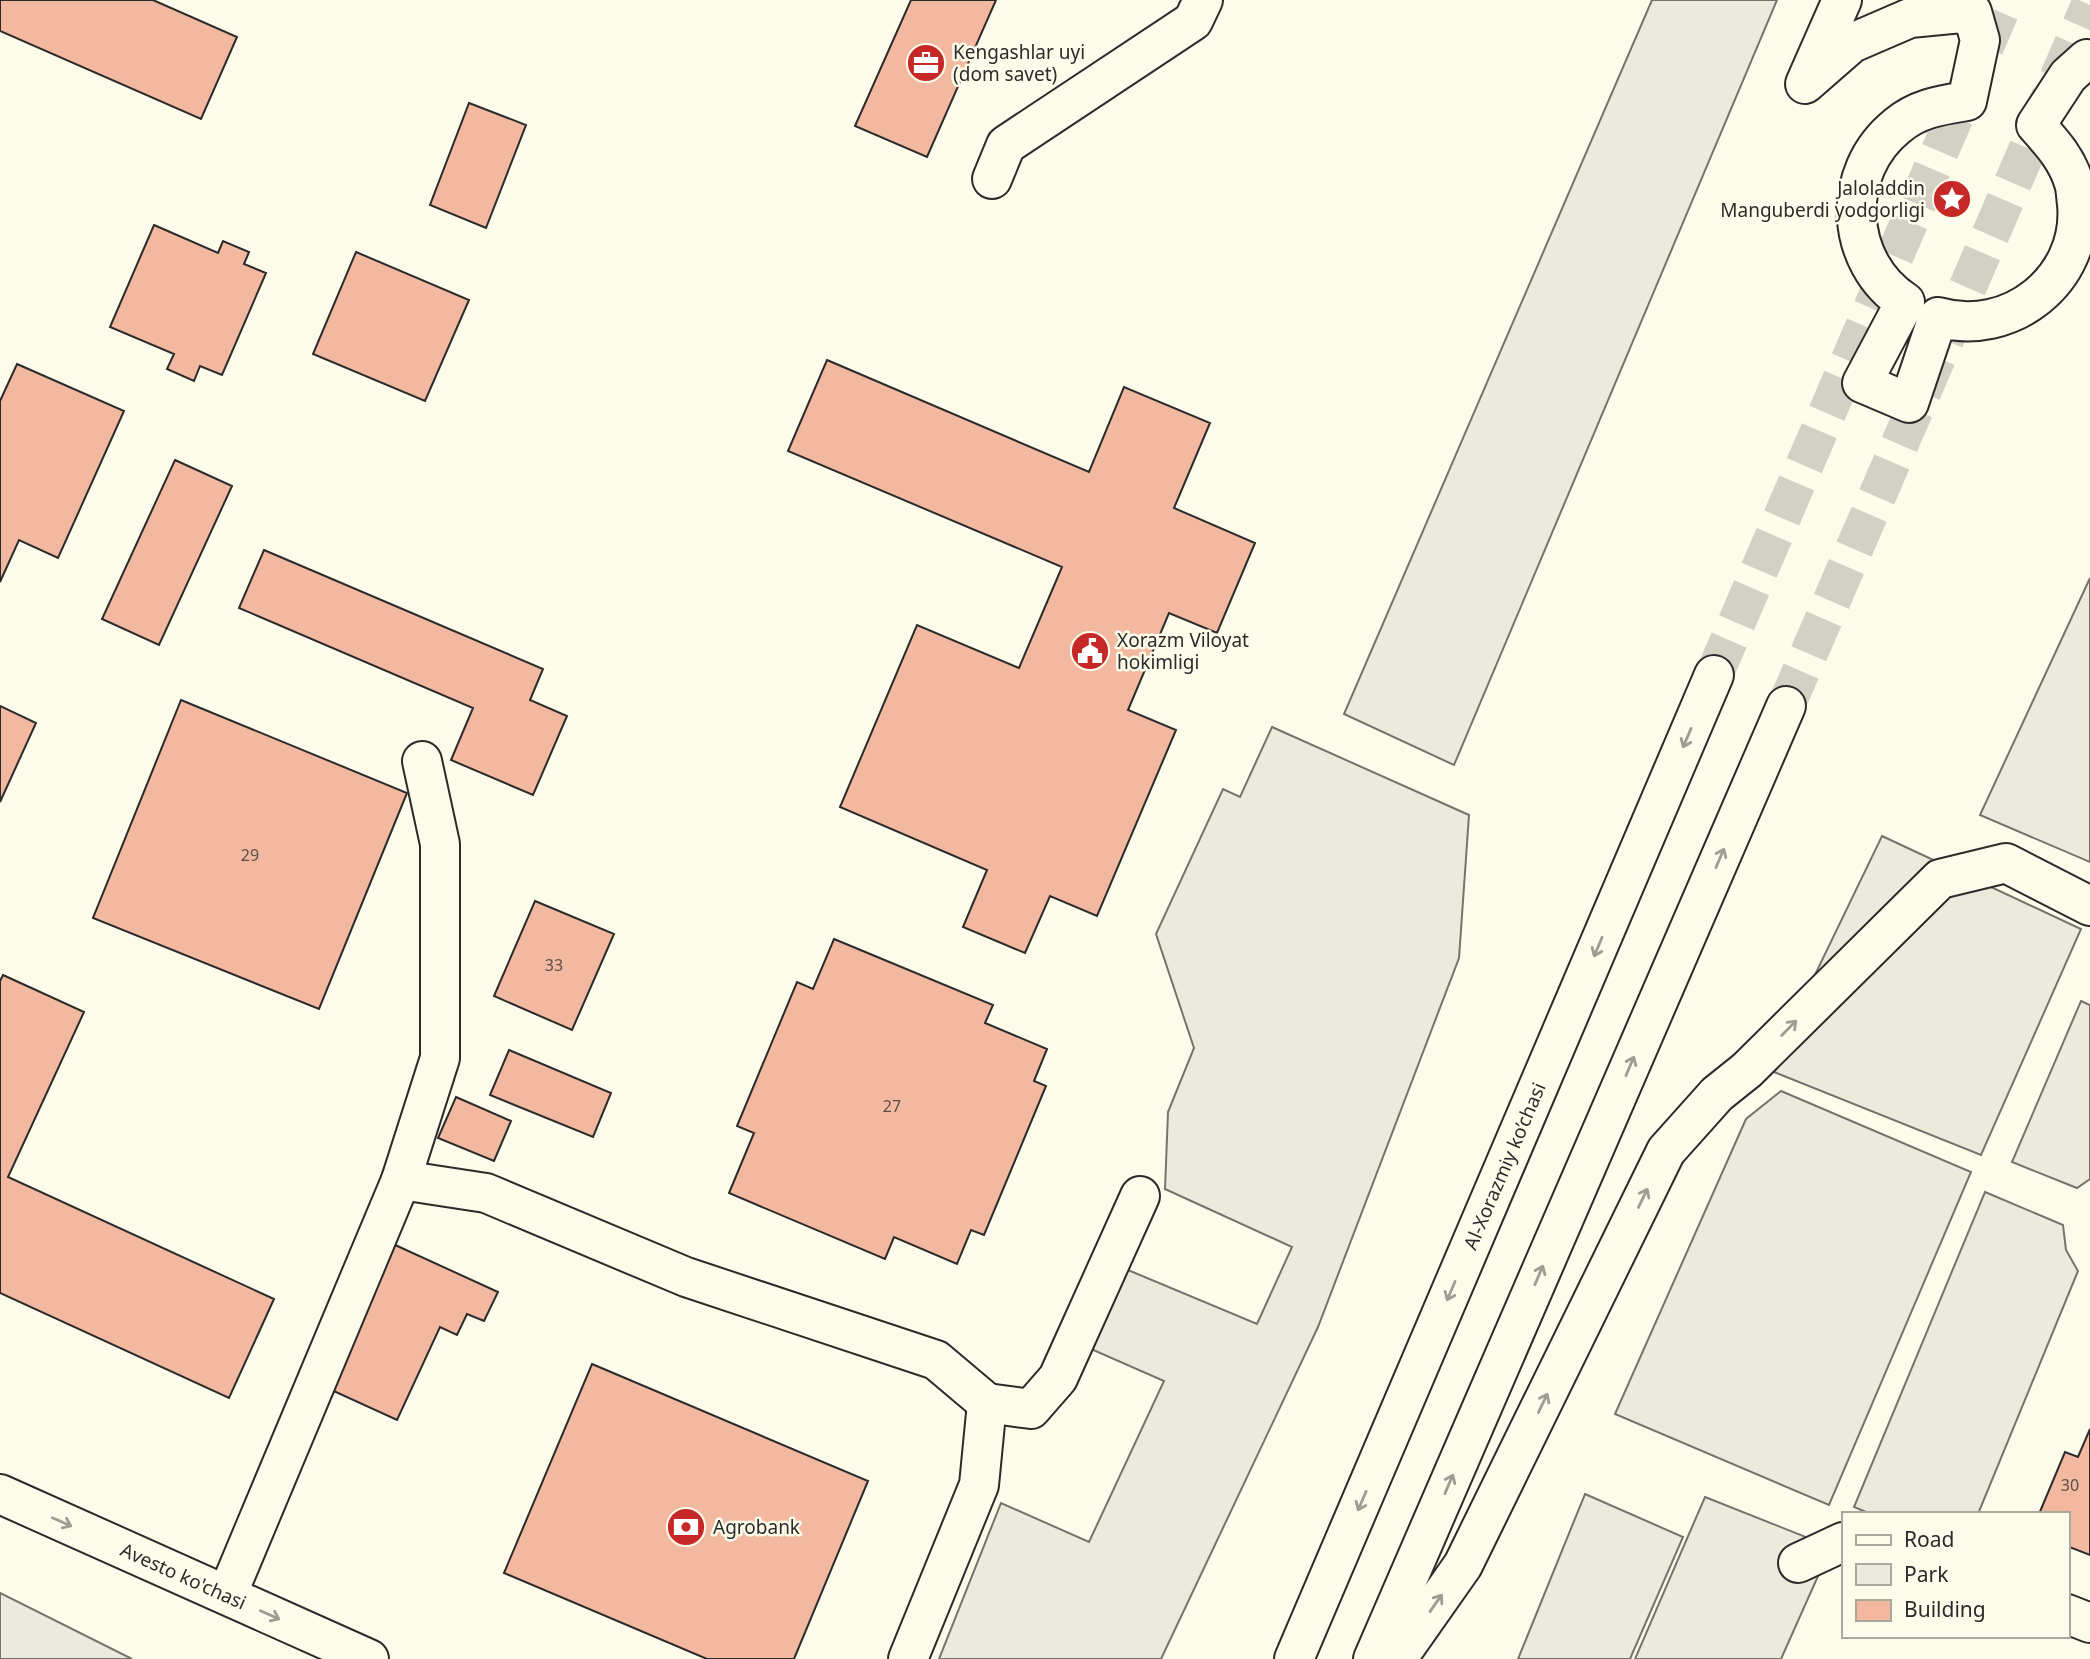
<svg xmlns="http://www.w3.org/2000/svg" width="2090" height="1659" viewBox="0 0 2090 1659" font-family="'Noto Sans',sans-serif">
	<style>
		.green { fill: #ecebdb; stroke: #74746e; stroke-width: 2 }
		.parking { fill: #eceadb; stroke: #74746e; stroke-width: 2 }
		.building { fill: #f2b8a0; stroke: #2b2b2b; stroke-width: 2 }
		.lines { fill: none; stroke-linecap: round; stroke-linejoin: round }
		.major-tunnel { stroke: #d3d1c4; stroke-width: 38; stroke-dasharray: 38 19; stroke-linecap: butt }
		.minor-casing { stroke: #2b2b2b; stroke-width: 42 }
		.major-casing { stroke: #2b2b2b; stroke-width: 42 }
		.minor { stroke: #fdfbea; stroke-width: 38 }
		.major { stroke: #fdfbea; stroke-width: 38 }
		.oneway { stroke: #9e9d94 }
		.labels { text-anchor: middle; stroke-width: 5; stroke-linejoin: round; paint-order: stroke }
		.number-label { font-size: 16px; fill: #5d4e48 }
		.poi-label { font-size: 19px; fill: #2b2b2b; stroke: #fdfbea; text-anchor: start }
		.street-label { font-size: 19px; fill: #2b2b2b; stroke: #fdfbea }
	</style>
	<rect width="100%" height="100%" fill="#fdfbea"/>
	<path class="green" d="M1652,0h125l-323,765 -110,-51z
		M2090,578v284l-110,-47z
		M1272,727l197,88 -10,143 -141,369 -157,332h-222l62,-156 88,39 75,-161 -73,-32 37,-79 129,54 35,-77 -127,-58 3,-77 26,-64 -38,-114 67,-145 17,8z
		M1882,836l199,93 -100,226 -212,-85z
		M2081,1001l9,4v174l-13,9 -65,-26z
		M1781,1091l190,81 -142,333 -214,-91 131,-295z
		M1985,1192l78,33 3,25 12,21 -100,243h-107l-17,-7z
		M1585,1494l98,43 -53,122h-112z
		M0,1593l132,66h-132z"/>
	<path class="parking" d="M1705,1497l126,50 -50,112h-146z"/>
	<path class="building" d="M0,0h153l84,37 -36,82 -201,-88z
		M911,0h85l-69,157 -72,-31z
		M469,103l57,22 -40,103 -56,-23z
		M154,225l64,28 5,-12 26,11 -5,12 22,9 -44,102 -22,-9 -6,15 -27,-12 7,-15 -64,-27z
		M356,252l113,48 -44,101 -112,-47z
		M827,360l262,112 35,-85 86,36 -36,85 81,35 -38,90 -48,-20 -41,97 48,20 -79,186 -47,-20 -25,57 -62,-26 24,-57 -147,-63 77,-182 102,43 43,-101 -274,-116z
		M17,364l107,47 -66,147 -39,-18 -19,42v-181z
		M175,460l57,26 -73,159 -57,-26z
		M264,550l279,119 -13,31 37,16 -34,79 -82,-35 22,-52 -234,-100z
		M181,700l226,93 -88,216 -226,-91z
		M0,706l36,17 -36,79z
		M535,901l79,33 -42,96 -78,-34z
		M834,939l159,66 -8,18 62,26 -13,32 12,5 -62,149 -13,-5 -14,34 -63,-27 -9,22 -156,-66 25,-60 -17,-7 60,-144 16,7z
		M3,975l81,37 -76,165 266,122 -45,99 -229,-105v-312z
		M509,1050l102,43 -18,44 -103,-42z
		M456,1097l55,24 -17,40 -56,-23z
		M393,1244l105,48 -14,29 -17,-7 -10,21 -17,-8 -43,93 -70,-32z
		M592,1364l276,117 -74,178h-87l-203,-86z
		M2090,1429v126l-23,-9v-32h-28l26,-62 13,5z"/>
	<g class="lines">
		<path class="major-tunnel" d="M1714,675l291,-675
			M1786,706l304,-701"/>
		<g class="minor-casing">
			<g id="minor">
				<path d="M1842,0l-37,84 47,-41 58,-25 62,-6 8,28 -13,61c-25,4 -49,7 -70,25 -57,46 -53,136 8,176l-43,81 47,20 29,-86c71,21 146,-37 139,-113 -1,-7 -1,-15 -3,-21 -7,-24 -22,-40 -38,-58l32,-49 19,-17 3,3"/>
				<path d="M992,179l14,-34 187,-124 10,-21"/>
				<path d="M401,1180l85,13 200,84 250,83 51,43 -8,82 -71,174"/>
				<path d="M987,1403l44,6 27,-31 82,-182"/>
				<path id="s1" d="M0,1494l369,165"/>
				<path d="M1798,1563l45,-21"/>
				<path d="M227,1595l174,-415 39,-122v-214l-18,-83"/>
				<path d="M2067,1614l23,9"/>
				<path d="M1397,1659l66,-94 203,-414 51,-57 30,-24 193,-191 66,-16 84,43"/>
			</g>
		</g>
		<g class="major-casing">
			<g id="major">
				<path id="s2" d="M1294,1659l420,-984"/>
				<path d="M1373,1659l413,-953"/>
			</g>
		</g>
		<use href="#minor" class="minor"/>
		<use href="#major" class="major"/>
	</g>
	<defs><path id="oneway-shaft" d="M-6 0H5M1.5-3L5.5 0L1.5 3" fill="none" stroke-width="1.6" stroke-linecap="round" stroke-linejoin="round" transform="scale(1.75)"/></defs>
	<g class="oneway">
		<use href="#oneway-shaft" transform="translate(1687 738) rotate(113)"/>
		<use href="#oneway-shaft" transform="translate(1720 858) rotate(-67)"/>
		<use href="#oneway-shaft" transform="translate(1598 947) rotate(113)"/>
		<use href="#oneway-shaft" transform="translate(1789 1028) rotate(-45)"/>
		<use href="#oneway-shaft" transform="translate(1630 1066) rotate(-67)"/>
		<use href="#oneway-shaft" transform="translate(1643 1198) rotate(-64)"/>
		<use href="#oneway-shaft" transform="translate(1539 1275) rotate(-67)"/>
		<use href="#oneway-shaft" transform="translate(1451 1291) rotate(113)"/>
		<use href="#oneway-shaft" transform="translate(1543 1403) rotate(-64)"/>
		<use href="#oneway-shaft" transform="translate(1449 1484) rotate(-67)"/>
		<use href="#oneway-shaft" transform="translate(1362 1501) rotate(113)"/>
		<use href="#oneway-shaft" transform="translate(62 1522) rotate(24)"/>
		<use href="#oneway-shaft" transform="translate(1436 1603) rotate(-55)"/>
		<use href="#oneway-shaft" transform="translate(270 1615) rotate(24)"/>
	</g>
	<defs>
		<g id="office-disc" transform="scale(2.0125)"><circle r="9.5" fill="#c62828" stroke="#fdfbea"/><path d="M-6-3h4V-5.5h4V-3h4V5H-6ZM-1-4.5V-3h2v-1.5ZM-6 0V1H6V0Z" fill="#fff"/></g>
		<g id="sight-disc" transform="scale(2.0125)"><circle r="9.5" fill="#c62828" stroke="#fdfbea"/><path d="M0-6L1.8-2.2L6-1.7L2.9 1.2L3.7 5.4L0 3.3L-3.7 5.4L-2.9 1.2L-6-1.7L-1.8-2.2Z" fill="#fff"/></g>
		<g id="civic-disc" transform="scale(2.0125)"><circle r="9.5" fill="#c62828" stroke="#fdfbea"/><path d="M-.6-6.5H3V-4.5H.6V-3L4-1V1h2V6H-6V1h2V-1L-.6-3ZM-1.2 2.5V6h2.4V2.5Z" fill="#fff"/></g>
		<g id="bank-disc" transform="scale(2.0125)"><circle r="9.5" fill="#c62828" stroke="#fdfbea"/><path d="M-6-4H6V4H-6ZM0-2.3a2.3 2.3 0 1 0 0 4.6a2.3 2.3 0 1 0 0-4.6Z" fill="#fff"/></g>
	</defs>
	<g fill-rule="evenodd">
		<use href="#office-disc" x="926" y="63"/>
		<use href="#sight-disc" x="1952" y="199"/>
		<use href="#civic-disc" x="1090" y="651"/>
		<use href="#bank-disc" x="686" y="1527"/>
	</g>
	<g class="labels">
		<g class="number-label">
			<text x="250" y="861">29</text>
			<text x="554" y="971">33</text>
			<text x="892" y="1112">27</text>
			<text x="2070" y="1491">30</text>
		</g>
		<g class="poi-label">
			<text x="953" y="59">Kengashlar uyi<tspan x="953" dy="22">(dom savet)</tspan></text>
			<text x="1925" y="195" text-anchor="end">Jaloladdin<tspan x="1925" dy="22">Manguberdi yodgorligi</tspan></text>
			<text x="1117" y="647">Xorazm Viloyat<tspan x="1117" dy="22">hokimligi</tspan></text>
			<text x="713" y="1534">Agrobank</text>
		</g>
		<g class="street-label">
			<text dy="7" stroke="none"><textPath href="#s2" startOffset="536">Al-Xorazmiy ko’chasi</textPath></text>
			<text dy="7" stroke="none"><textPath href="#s1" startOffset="201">Avesto ko'chasi</textPath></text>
		</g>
	</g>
	<rect x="1842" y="1512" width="228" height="126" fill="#fdfbea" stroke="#a9a89e" stroke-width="2"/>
	<rect x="1856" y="1535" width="35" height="10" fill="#fdfbea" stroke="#a9a89e" stroke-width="2"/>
	<text x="1904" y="1547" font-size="21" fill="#2b2b2b">Road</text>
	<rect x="1856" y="1564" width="35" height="21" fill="#ecebdb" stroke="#a9a89e" stroke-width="2"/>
	<text x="1904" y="1582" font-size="21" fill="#2b2b2b">Park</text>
	<rect x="1856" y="1600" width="35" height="21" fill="#f2b8a0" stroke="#a9a89e" stroke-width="2"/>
	<text x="1904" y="1617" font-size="21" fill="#2b2b2b">Building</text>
</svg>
